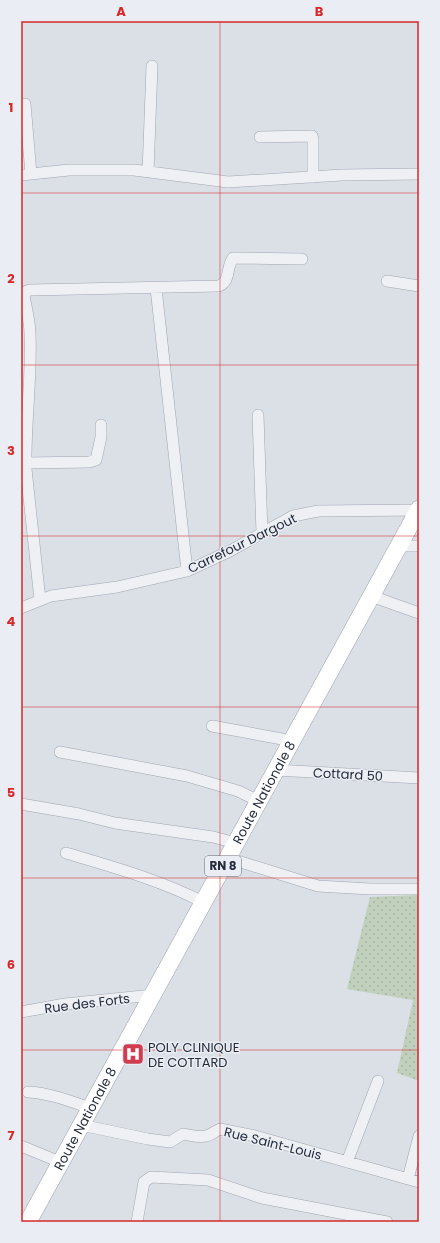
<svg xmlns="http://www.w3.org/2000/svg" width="440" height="1243" viewBox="0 0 440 1243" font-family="Poppins,sans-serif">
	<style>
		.grass { fill: url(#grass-dots) }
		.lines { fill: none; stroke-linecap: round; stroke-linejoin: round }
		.street-casing { stroke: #a1a6b0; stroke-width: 12 }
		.primary-casing { stroke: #9aa3b2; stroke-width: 18 }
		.street { stroke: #eef0f4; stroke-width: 11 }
		.primary { stroke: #fff; stroke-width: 17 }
		.grid { fill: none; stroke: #d62828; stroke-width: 1; stroke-opacity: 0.55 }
		.labels { text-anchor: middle; stroke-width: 3; stroke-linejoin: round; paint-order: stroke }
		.shield { fill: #eaeef4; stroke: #606773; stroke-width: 1 }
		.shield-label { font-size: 12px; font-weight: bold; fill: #252d3c }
		.street-label { font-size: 13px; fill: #252d3c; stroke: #eaeef4 }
		.poi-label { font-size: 13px; fill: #252d3c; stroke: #eaeef4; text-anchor: start }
		.neatline { fill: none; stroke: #d62828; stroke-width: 1.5 }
		.grid-label { font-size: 13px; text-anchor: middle; font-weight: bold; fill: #d62828 }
	</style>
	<defs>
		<pattern id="grass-dots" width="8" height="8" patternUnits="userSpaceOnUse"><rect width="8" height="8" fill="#c1d0bc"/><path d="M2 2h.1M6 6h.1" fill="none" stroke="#a6b3a2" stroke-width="1.8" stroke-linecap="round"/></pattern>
	</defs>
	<rect width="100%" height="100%" fill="#dbdfe6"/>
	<path class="grass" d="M419,895v186l-22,-8 16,-73 -66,-11 23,-92z"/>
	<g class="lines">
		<g class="street-casing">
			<path id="street" d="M25,104l6,70
				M260,137l52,-1 1,3v38
				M148,172l4,-106
				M21,175l48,-5h65l94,12 114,-7 77,-1
				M387,281l32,5
				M156,288l31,283
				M258,415l4,118
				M26,463l63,-1 7,-2 5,-23v-12
				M399,546h20
				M371,596l48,17
				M40,600l-14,-131c-1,-45 6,-90 4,-135 0,-13 -4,-26 -6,-39l3,-4 3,-1 189,-4c12,-5 7,-19 14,-28l69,1
				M21,608l30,-12 66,-9 70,-16 43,-20 63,-35 25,-5 101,-1
				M212,726l70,13 9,3
				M60,752l127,24 51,15 21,10
				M276,770l143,8
				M21,804l58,10 36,9 98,14 23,6
				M66,853c47,14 94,27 137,49
				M228,858l90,28 52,3h49
				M21,1012l44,-8 88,-9
				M28,1092c21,1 42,9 62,16
				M81,1125l67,14 22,3 13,-8c7,1 16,4 23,2 5,-1 9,-5 14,-7l35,7 164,46
				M21,1146l39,16
				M347,1162l31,-81
				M408,1179l11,-43
				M137,1222l7,-40 7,-5 57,3 54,18 125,24"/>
		</g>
		<g class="primary-casing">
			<g id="primary">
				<path id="s1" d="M28,1222l391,-713"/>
			</g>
		</g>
		<use href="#street" class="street"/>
		<use href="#primary" class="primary"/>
	</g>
	<path class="grid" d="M220,21v1201M21,193h398M21,365h398M21,536h398M21,707h398M21,878h398M21,1050h398"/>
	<defs>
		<g id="hospital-square" transform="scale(1.15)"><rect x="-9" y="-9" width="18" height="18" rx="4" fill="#d03c50" stroke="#eaeef4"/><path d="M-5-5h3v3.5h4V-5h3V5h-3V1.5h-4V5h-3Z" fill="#fff"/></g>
	</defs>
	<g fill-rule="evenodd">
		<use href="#hospital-square" x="133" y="1054"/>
	</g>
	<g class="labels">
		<rect class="shield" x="205" y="856" width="36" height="20" rx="3"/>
		<g class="shield-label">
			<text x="223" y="870">RN 8</text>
		</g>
		<g class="street-label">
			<text transform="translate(242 543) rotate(-26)" y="5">Carrefour Dargout</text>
			<text transform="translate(348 774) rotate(3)" y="5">Cottard 50</text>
			<text dy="5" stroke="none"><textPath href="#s1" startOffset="490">Route Nationale 8</textPath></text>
			<text transform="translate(87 1003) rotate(-7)" y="5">Rue des Forts</text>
			<text dy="5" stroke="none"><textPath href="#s1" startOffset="118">Route Nationale 8</textPath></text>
			<text transform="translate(273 1143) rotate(14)" y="5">Rue Saint-Louis</text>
		</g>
		<g class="poi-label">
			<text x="148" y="1052">POLY CLINIQUE<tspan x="148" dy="15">DE COTTARD</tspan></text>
		</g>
	</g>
	<rect width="440" height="1243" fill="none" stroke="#eaeef4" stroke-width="44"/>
	<rect x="22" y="22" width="396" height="1199" class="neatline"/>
	<g class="grid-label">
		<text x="121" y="16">A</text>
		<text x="319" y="16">B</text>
		<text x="11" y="112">1</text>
		<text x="11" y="283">2</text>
		<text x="11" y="455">3</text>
		<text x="11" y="626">4</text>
		<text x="11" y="797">5</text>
		<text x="11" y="969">6</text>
		<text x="11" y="1140">7</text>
	</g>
</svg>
